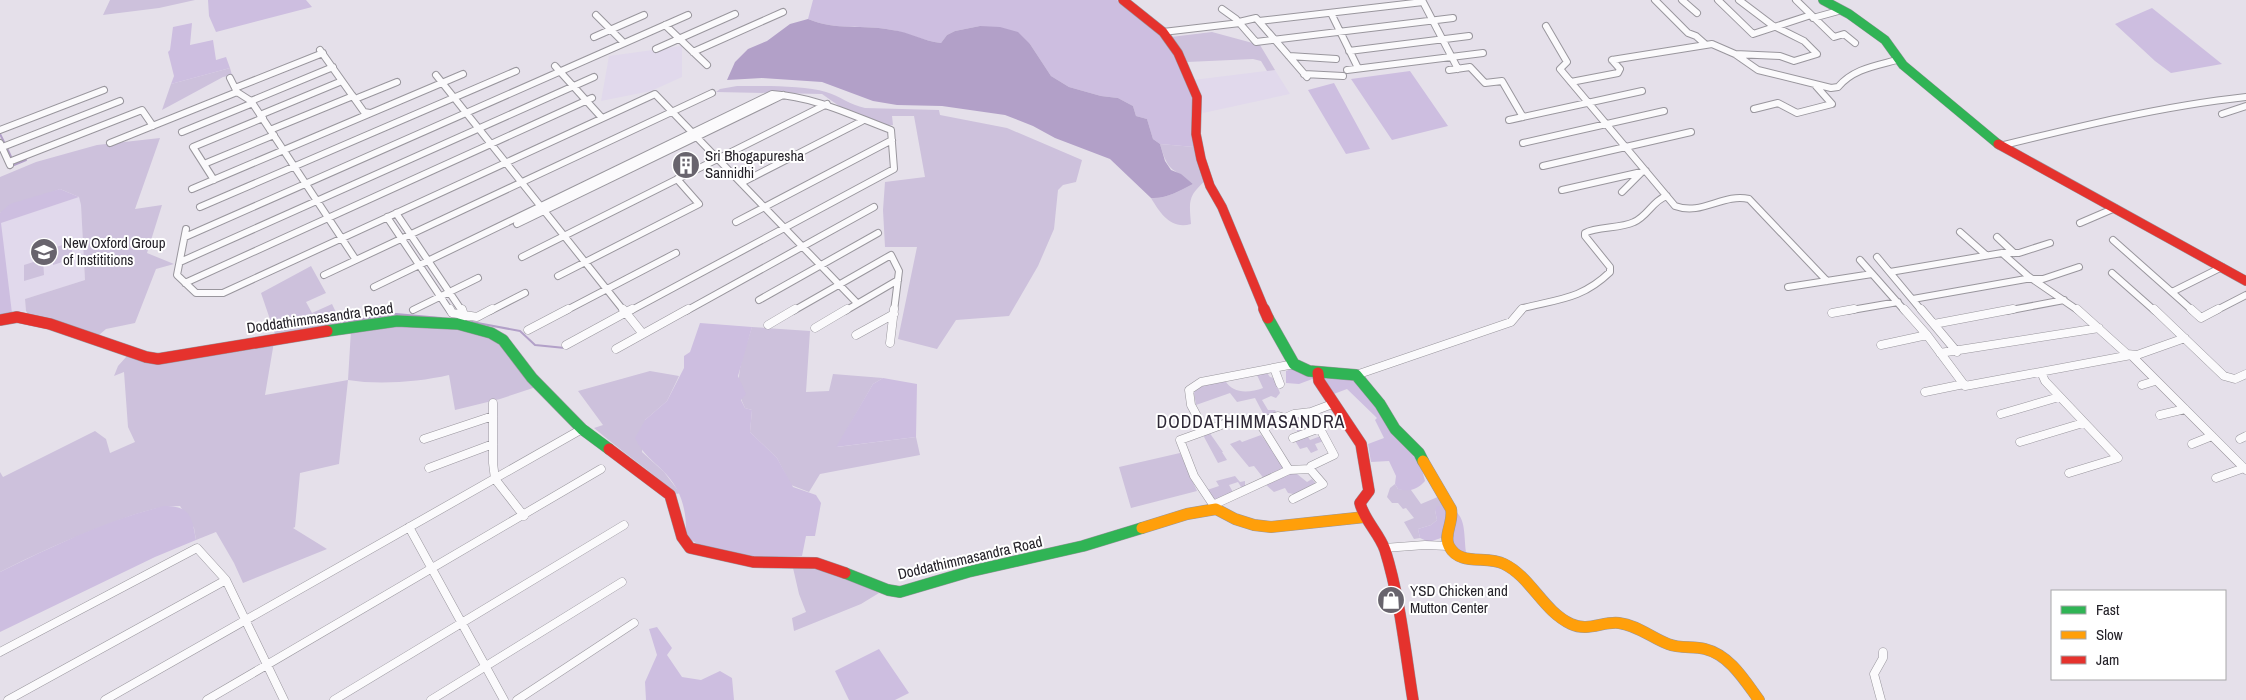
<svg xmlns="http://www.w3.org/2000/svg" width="2246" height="700" viewBox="0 0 2246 700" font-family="'Archivo Narrow',sans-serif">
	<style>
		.built { fill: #e1d9ec }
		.green { fill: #cdc1dc }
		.forest { fill: #cdbee0 }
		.water { fill: #b2a0c8 }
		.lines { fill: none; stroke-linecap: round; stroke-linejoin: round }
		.stream { stroke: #b2a0c8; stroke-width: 2 }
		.street-far1-casing { stroke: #99969d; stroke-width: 8 }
		.street-casing { stroke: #99969d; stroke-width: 9 }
		.fast-far1-casing { stroke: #99969d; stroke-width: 10 }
		.fast-casing { stroke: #99969d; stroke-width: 12 }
		.slow-casing { stroke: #99969d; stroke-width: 12 }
		.jam-far1-casing { stroke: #99969d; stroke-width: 10 }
		.jam-casing { stroke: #99969d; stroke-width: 12 }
		.street-far1 { stroke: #fbfafc; stroke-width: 6 }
		.street { stroke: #fbfafc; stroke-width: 8 }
		.fast-far1 { stroke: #30b455; stroke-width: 9 }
		.fast { stroke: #30b455; stroke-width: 11 }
		.slow { stroke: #ff9f0a; stroke-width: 11 }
		.jam-far1 { stroke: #e5322d; stroke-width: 9 }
		.jam { stroke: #e5322d; stroke-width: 11 }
		.labels { text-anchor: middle; stroke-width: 4; stroke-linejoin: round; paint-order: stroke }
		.poi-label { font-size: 15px; fill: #252229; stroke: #fff; text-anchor: start }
		.street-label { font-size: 15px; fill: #252229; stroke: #fff }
		.quarter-label { font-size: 18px; letter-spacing: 1px; fill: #2e2836; stroke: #fff }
	</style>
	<rect width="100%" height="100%" fill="#e5e0ea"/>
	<path class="built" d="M682,46v31l-31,14 -50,10 8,-45z
		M1275,70l15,24 -87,19 -10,-33z
		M79,197l2,8 4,75 -60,19 1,12 -14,2 -12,-90z"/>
	<path class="green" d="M110,0h85l-36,8 -56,7z
		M1212,32l48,13 15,25 -8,1 -6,-10 -8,-2 -66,3 -16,-25z
		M230,68l2,7 -9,2 -61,33 9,-26z
		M737,86c25,0 66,-1 89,6 14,4 24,13 39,16l74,2 1,5 67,13 75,32 -6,22 -13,3 -5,5 -4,39 -16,37 -29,50 -53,4 -19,29 -39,-10 19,-92h-32l-2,-37 2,-28 40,-5 -11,-61h-22l1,9 -10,1 -17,-6 -24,-12 -20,-14 -106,-2 4,-3z
		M160,138l-25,71 27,-4 -15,48 27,11 -18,5 -21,54 -29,6 -7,6 -70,-19 -3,-5 -1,-12 60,-19 -4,-75 -2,-8 -19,-8 -60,24v-36l36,-15 61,-17z
		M1160,144l34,3 12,33c-18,16 -17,20 -15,44 -20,6 -31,-11 -40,-26 16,1 28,-7 42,-14 -21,-18 -24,-9 -33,-40z
		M72,242v17l-19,6v-17z
		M43,259l1,16 -20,6v-16z
		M311,266l15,27 -20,9 6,11 20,-9 10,21 -66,12 -15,-44z
		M376,324c34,2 97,-2 124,18 12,9 26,33 36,45l-36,12 -45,11 -6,-35c-30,7 -71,10 -101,5l-9,84 -39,9 -5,54 -2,1 34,21 -84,34 -9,-20 -18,-31 -20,8 -2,-12 -14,-22c-27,0 -50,10 -74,19 -37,14 -71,29 -106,47v-100l3,5 92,-46 11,8 4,14 25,-11 -7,-15 -4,-55 -10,4 4,-10 9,-10 23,5 124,-19 -9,53 83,-15 3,-50z
		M752,327l58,4 -4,61 23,-1 4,-17 50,4 -10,6 -36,63 79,-10 4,18 -100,19 -11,18 -18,-7 -14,-27 -27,-26 2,-22 -7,-2c-14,-27 -1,-54 7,-81z
		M650,371l29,5 -12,25 -22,19 -3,32 22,20 16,21 -3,1c-27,-23 -56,-43 -83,-66l9,-3 -25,-34z
		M1267,373l3,4 4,1 6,15 -4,5 -5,-2 -9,4 6,10h7l3,4 -13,3 -10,-19 -18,4 -7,-9 -34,12 -2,-12 2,-5 29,-8c7,14 24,13 38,8l-6,-13z
		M1311,415l7,12 -19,7 -6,-10 -6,1 -2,-4 12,-4 3,1z
		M1209,432l14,20h-1l5,8 -9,3 -15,-28z
		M1261,435l24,32 -20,13 -11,-14 -5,1 -19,-23 10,-4 2,2z
		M1307,435l3,5 11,-4 3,5 -9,3 3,6 -7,3 -4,-6 -7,2 -6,-10z
		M1180,453l17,38 -66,17 -12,-41z
		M1289,471l8,3 10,8 5,-3 4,5 -17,11 -11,-2 -3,-5 -11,4 -9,-8z
		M1235,476l5,6 5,-1v8l-2,1 -5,-8 -9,3 5,9 -19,8 -8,-12 12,-4 -3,-5z
		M1395,484l3,5 13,1 10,14 19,-8 7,11 -12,3 2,10 -6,5 -13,4 2,9 -6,1 -10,-17 10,-4 -8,-10 -3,1 -5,-6h-6l-5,-6 3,-9z
		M810,567l39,11 30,15 -18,11 -67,27 -2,-13 14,-6 -7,-18 -6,-26z"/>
	<path class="forest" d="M208,0h98l6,7 -96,25 -7,-16z
		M813,0h304l42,34 16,22 17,40 2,51 -34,-3 -7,-5 -6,-20 -11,-3 -3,-10 -15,-8 -17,-2 -32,-9 -18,-11 -21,-32 -50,-18 -25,5 -8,4 -6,8c-18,-2 -32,-10 -49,-13 -30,-6 -55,1 -84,-11z
		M2152,8l70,56 -51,9 -16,-12 -40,-37z
		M192,23l-2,22 23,-5 3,20 10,-3 4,11 -59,16 3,-8 -6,-24 2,-2 3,-23z
		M1410,71l38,55 -56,14 -41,-61z
		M1334,83l36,66 -24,5 -38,-64z
		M60,189l19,8 -78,26 11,90 -12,3v-103l10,-9z
		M700,323l52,4 -14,49 8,18 -5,6 4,8 7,2 -2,22 27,26 16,29 23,8 5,8 -6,33h-9l-4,20 -50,2 -51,-12 -15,-9c1,-26 -4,-48 -24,-67 -12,-12 -19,-16 -27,-32l10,-18 22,-19 17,-33v-12l6,-4z
		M1293,368l62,11 66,87 4,15c-8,9 -16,11 -27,8l-3,-5 1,-8 -7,-15 -18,1 -3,-18 16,-6 -9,-18 2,-2 -30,-29 -16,6 -16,-17 -16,6 -13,-1v-12z
		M883,378l34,6 -1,53 -80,10 37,-63z
		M164,506c26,0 28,10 32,34l-41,17 -155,75v-60c53,-26 107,-52 164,-66z
		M1437,506c31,1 26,23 29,46h-7l-8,-12 -10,-2 -12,4 -9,-4 -2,-9 13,-4 6,-5 -2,-10z
		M657,627l15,21 -5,7 15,22 19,3 19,-9 12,7 2,22h-88l-1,-18 12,-27 -8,-26z
		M879,649l30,44 -14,7h-46l-14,-29z"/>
	<path class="water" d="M808,19c29,12 54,5 84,11 17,2 31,11 49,13l6,-8 8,-4 25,-5 20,1 18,5 12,12 21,32 18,11 32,9 17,2 15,8 3,10 11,3 6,20 7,5 5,17 6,9 10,4 12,10c-14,7 -26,15 -42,14l-41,-39 -55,-21 -22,-12 -28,-11 -63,-9 -45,-1 -24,-4 -51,-19 -60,-4 -35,2 8,-18 13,-13 19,-8 23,-17z"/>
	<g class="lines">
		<path class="stream" d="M0,134l5,10
			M7,148l5,11
			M13,163l1,2 12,-5
			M344,322l52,-8 45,4
			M472,322l48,9 15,14 30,3"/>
		<g class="street-far1-casing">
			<path id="street-far1" d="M1422,0l36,69
				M1655,0l33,33 8,3 9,8
				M1682,0l15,13
				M1718,0l35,34 58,-19
				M1796,0l38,37 10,-3 11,9
				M1222,9l14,10 20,23 197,-24
				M1331,13l27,55
				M596,15l28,28
				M1813,18l29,-8
				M1259,21l164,-19
				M1239,22l17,-4 51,59
				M665,25l42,40
				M1546,26l21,36 -7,7 115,137c27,10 48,-13 74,-7l78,82
				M1163,32l77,-9
				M594,37l50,-22
				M656,49l79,-35
				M320,50l44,62 6,1
				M1349,51l120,-15
				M693,52l90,-40
				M1735,54l45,2 14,5 23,-7 -13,-13 -32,-16 -33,-25
				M1289,56l47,3
				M1612,60l100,-16 23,10 23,16 73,18 7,-1c15,-18 37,-21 59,-27
				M555,66l47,52
				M1347,70l136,-17
				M1449,70l21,-3 15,16 17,-2 21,36
				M1304,74l39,2
				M436,75l188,236
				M230,78l7,14 14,9 105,159
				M1571,82l47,-9 2,-4 -8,-9
				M235,88l88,-35
				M355,99l42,-17
				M251,101l82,-34
				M1754,109l24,-6 19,10 35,-9 -16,-18
				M2222,114l24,-8
				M260,115l82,-34
				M1509,120l133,-29
				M0,130l104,-40
				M270,130l83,-34
				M182,132l71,-29
				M0,143l10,22
				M110,143l127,-51
				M1523,143l141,-32
				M2000,146c81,-20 163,-40 246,-49
				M0,148l120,-47
				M9,162l133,-52 11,16
				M204,164l70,-29
				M1543,166l148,-34
				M214,180l-21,-33 70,-29
				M741,183l121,-62
				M192,189l271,-115
				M1562,190l84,-19
				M1622,192l20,-20
				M200,207l316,-136
				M396,213l66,98
				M387,217l63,94
				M736,222l156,-82
				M2080,223l35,-15
				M517,224l266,-129
				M186,229l-9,46 19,18h27l432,-199 202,209
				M1960,232l26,23
				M185,237l503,-222
				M1997,237l17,16
				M2113,240l80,71
				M2002,253l26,23 51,35
				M522,257l305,-153
				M1877,257l45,54
				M1860,260l45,51
				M180,262l414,-185
				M1890,272l112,-19h17l31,-10
				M2112,273l43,38
				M324,275l388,-182
				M558,276l141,-72 -22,-25
				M185,283l407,-185
				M374,287l398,-193c43,3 79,21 119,36l3,39 -264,142
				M1788,287l84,-13
				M2172,292l50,-25
				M1913,299l113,-20h17l36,-12
				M759,300l119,-67
				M413,310l65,-32
				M490,311l35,-18
				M565,311l111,-58
				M686,311l188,-104
				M793,311l98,-56 8,16 -5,40
				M845,311l53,-31
				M1521,311l2,-3c36,-9 59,-9 87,-36v-5l-25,-31v-3c12,-7 35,-4 49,-11 14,-6 19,-22 33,-26
				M1846,311l52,-9
				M2006,311l58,-11
				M2215,311l31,-16"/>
		</g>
		<g class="street-casing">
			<path id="street" d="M450,309l2,4 25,4 15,-8
				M462,309l2,6 -2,3
				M623,309l20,25
				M1904,309l23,26 38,51 166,-31 115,115
				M1921,309l36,43
				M2077,309l50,45 10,1 48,-17
				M2154,309l70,67 11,3 11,-5
				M2191,309l10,9 17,-9
				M1832,313l22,-4
				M1934,324l79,-15
				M768,325l27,-16
				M815,328l32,-19
				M528,330l40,-21
				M856,335l38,-21
				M890,343l4,-34
				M566,345l66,-36
				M1881,345l46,-10
				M616,349l72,-40
				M1940,353l159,-25
				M1274,368l6,16
				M2041,372l4,9 73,77 -49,15
				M1356,375l155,-53 11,-13
				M2142,385l13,-4
				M1925,392l39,-8
				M493,403v60l2,16 29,37
				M2001,414l58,-17
				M2160,415l25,-6
				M1205,431l35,-13 6,4h13
				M1293,438l27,-10
				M424,439l69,-23
				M2240,439l6,-3
				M2020,442l63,-19
				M2192,444l20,-8
				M429,468l64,-24
				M1289,470l21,-1 1,-3 23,-11 -23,-43
				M2216,478l28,-10
				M1293,499l30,-15 -13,-15
				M1213,505l76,-35 -30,-48 19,-6 7,2 9,-4 17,-2 24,-9
				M1216,509l-22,-33 -14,-36 25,-9 -14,-26 -2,-15 12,-8 93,-18
				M409,527l95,173
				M1384,548l41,-3 23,1
				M0,652l197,-104 29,32 58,120
				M8,700l218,-120
				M105,700l477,-271
				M207,700l394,-231
				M334,700l290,-175
				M431,700l191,-118
				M517,700l117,-77
				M1881,700l-7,-26 9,-16v-6"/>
		</g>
		<g class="fast-far1-casing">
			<path id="fast-far1" d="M1823,0l26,14 36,26 18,25 95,79"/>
		</g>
		<g class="fast-casing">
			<path id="fast" d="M1268,318l26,46 15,7 47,4 24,29 15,25 24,24 4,8
				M327,331l70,-10 61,3 33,9 12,7 29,38 50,51 27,20
				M845,573l43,17 12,2 68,-20 115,-26 59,-18"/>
		</g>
		<g class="slow-casing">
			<path id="slow" d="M1423,461l28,48c3,13 -8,26 -2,37 11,21 37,9 55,18 27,13 39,47 67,60 17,8 32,-3 48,-1 18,2 33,15 49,21 12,5 25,2 37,5 25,6 40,32 54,51
				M1142,528l45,-14 29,-5 19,10 19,6 17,2 94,-10"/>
		</g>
		<g class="jam-far1-casing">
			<path id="jam-far1" d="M1123,0l40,32 15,21 19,44 -1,37 5,25 9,27 12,21 43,104
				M1998,144l248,137"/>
		</g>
		<g class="jam-casing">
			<path id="jam" d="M1264,309l4,9
				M0,320l17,-3 33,7 96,33 12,2 169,-28
				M1318,373l1,8 42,63 8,47 -9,12c4,17 19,30 25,47 15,48 20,100 28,150
				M609,449l61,46 12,42 8,11 63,14 63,1 29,10"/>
		</g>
		<use href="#street-far1" class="street-far1"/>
		<use href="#street" class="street"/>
		<use href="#fast-far1" class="fast-far1"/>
		<use href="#fast" class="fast"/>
		<use href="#slow" class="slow"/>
		<use href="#jam-far1" class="jam-far1"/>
		<use href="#jam" class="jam"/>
	</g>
	<defs>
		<g id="building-disc" transform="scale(1.4375)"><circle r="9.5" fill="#68646d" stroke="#fff"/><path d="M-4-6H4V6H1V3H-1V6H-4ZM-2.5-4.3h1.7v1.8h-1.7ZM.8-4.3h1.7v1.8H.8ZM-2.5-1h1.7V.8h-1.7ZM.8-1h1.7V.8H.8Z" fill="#fff"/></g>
		<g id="school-disc" transform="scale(1.4375)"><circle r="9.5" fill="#68646d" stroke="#fff"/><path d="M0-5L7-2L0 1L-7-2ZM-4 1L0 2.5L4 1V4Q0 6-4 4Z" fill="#fff"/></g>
		<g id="shop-disc" transform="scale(1.4375)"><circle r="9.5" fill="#68646d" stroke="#fff"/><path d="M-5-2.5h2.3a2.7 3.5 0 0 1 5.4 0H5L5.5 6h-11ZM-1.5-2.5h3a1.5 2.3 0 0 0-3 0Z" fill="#fff"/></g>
	</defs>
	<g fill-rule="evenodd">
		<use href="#building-disc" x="686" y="165"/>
		<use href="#school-disc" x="44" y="252"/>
		<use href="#shop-disc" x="1391" y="600"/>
	</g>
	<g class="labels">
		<g class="poi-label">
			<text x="705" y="161">Sri Bhogapuresha<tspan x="705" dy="17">Sannidhi</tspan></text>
			<text x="63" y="248">New Oxford Group<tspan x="63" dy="17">of Instititions</tspan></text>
			<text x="1410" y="596">YSD Chicken and<tspan x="1410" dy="17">Mutton Center</tspan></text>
		</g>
		<g class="street-label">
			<text transform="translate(320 318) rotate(-8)" y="5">Doddathimmasandra Road</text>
			<text transform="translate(970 558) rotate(-13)" y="5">Doddathimmasandra Road</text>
		</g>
		<g class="quarter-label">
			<text x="1251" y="428">DODDATHIMMASANDRA</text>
		</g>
	</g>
	<rect x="2051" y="590" width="175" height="90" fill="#ffffff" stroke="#a8a7a9"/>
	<rect x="2061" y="606" width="25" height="8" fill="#30b455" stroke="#a8a7a9"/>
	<text x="2096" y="615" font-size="15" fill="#252229">Fast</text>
	<rect x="2061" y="631" width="25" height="8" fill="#ff9f0a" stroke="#a8a7a9"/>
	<text x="2096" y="640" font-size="15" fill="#252229">Slow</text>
	<rect x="2061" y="656" width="25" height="8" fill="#e5322d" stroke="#a8a7a9"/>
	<text x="2096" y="665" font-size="15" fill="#252229">Jam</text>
</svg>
